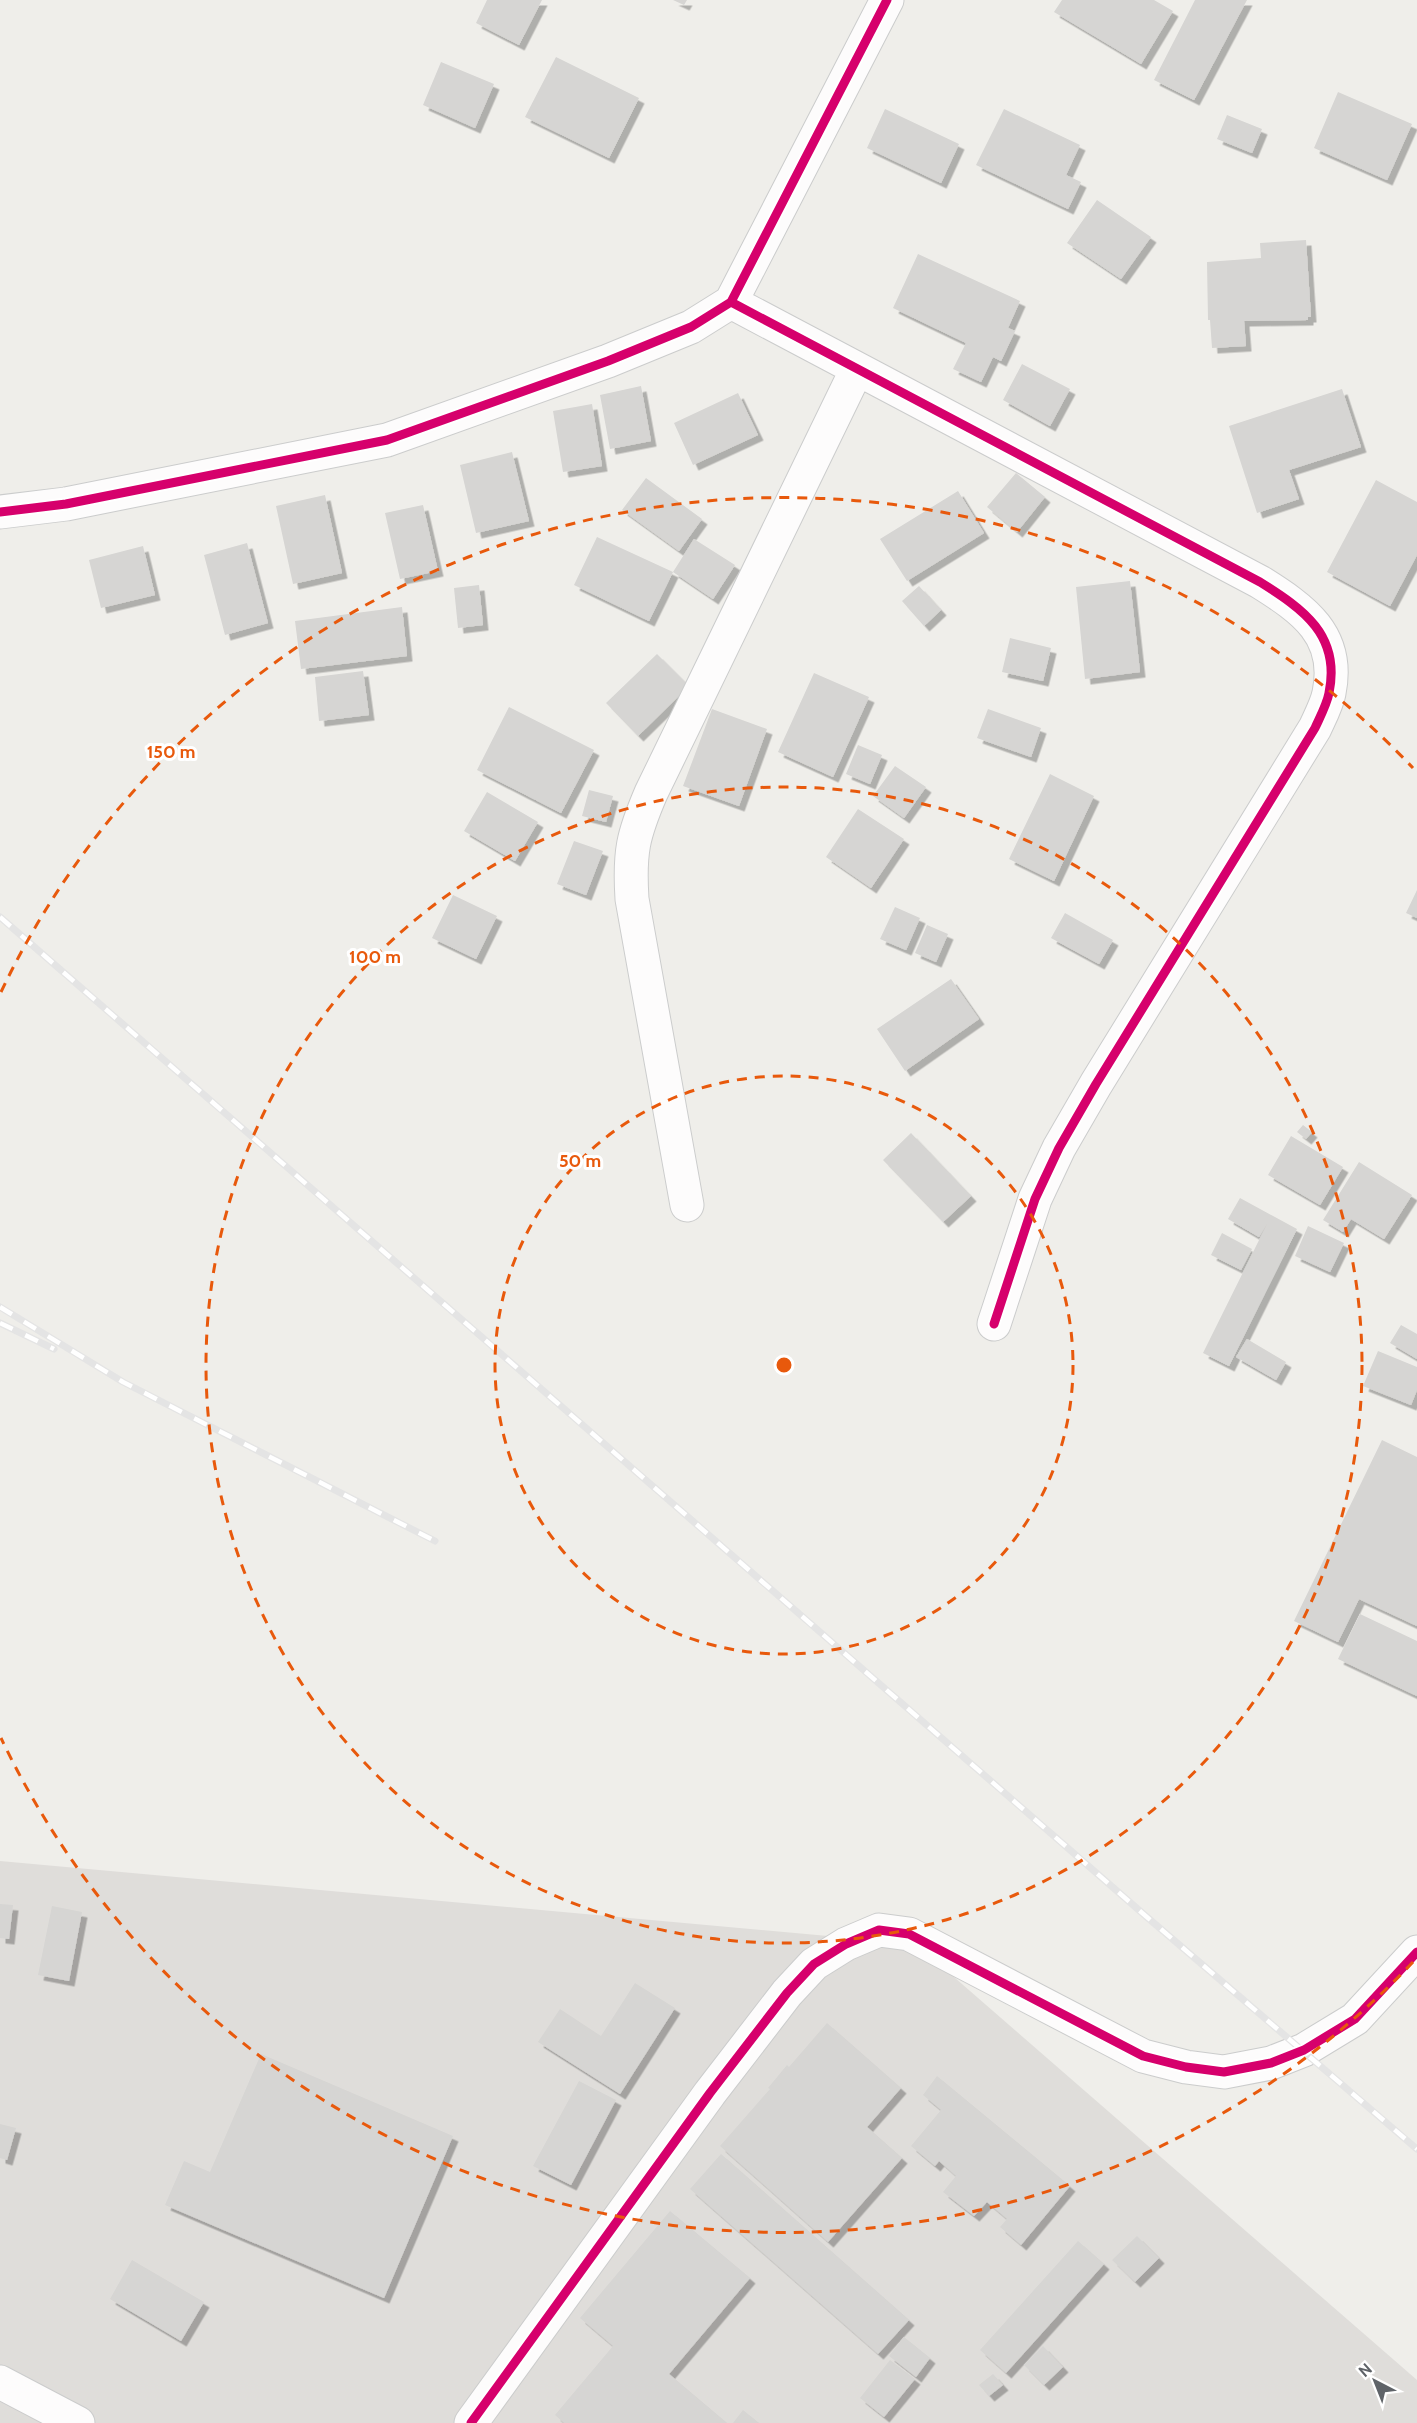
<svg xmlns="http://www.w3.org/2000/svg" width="1417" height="2423" viewBox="0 0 1417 2423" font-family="Cabin,sans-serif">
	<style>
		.industrial { fill: #dfddda }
		.building { fill: #d6d5d3; filter: url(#shadow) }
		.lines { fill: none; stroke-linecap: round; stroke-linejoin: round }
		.minor-casing { stroke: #cbcccc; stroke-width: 35 }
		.minor { stroke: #fdfcfc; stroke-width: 33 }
		.rail-casing { stroke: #e4e4e4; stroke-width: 7 }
		.rail { stroke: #fff; stroke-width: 4.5; stroke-dasharray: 14; stroke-linecap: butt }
		.cycleway-casing { stroke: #fff; stroke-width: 13 }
		.cycleway { stroke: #d6006c; stroke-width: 9 }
		.ring { fill: none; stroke: #e8590c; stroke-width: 3; stroke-dasharray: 10 8 }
		.centre { fill: #e8590c; stroke: #fff; stroke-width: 3 }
		.ring-label { font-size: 18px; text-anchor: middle; font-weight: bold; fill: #e8590c; stroke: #fff; stroke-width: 6; stroke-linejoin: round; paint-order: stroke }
	</style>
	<defs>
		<filter id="shadow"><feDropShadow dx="5.5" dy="5.5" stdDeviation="0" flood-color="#0004"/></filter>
	</defs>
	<rect width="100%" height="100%" fill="#efeeea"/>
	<path class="industrial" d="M0,1861l916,83 501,436v43h-1417z"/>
	<path class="building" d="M487,0h55l-23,45 -43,-22z
		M673,0h14l-3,5z
		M1062,0h92l19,11 -32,53 -87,-52z
		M1195,0h52l-53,100 -40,-20z
		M556,57l83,41 -30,60 -84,-41z
		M441,62l53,22 -19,44 -52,-23z
		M1338,92l74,32 -25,56 -73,-32z
		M885,109l74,35 -18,39 -74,-35z
		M1004,109l76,36 -14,30 15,7 -13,27 -92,-44z
		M1227,115l35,14 -10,24 -35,-14z
		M1097,200l54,37 -30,42 -54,-36z
		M1306,240l5,77h-3v3l-64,1 2,25 -34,2 -2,-28h-2l-1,-58 54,-4 -1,-15z
		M918,254l102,47 -12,27 7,3 -14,30 -8,-4 -12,25 -28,-13 13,-26 -73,-35z
		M1022,364l48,25 -20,37 -47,-26z
		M641,386l10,55 -41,8 -10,-54z
		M1342,389l19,58 -72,23 10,29 -42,14 -28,-87z
		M738,393l20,42 -65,30 -19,-42z
		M592,404l10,62 -39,6 -10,-61z
		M512,452l17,69 -53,12 -16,-68z
		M1016,473l29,24 -28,35 -30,-25z
		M646,478l56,41 -23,32 -57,-41z
		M1376,480l41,22v53l-27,51 -63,-34z
		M958,491l26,42 -77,48 -27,-42z
		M325,495l17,78 -49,11 -17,-78z
		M423,505l15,66 -38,8 -15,-66z
		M597,537l76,35 -24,49 -75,-36z
		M694,539l41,26 -22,34 -40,-27z
		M247,543l21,80 -43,12 -21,-80z
		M143,546l12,49 -54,13 -12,-48z
		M1130,581l10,91 -55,7 -9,-92z
		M479,585l4,40 -25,3 -4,-40z
		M919,586l22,24 -17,16 -22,-25z
		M402,607l5,49 -106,13 -6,-48z
		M1010,638l41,10 -8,33 -41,-9z
		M657,654l32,32 -51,50 -32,-33z
		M363,671l6,44 -50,6 -4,-44z
		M814,673l55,24 -36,80 -55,-25z
		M509,707l85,43 -33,63 -84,-43z
		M712,709l55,20 -28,77 -56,-20z
		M988,709l53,19 -10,29 -54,-19z
		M858,745l24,10 -12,29 -24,-10z
		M895,766l31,21 -22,31 -31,-22z
		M1050,774l44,22 -40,85 -45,-22z
		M589,790l24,6 -7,26 -24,-6z
		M487,792l51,30 -23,39 -51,-30z
		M858,809l46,30 -33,49 -45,-31z
		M574,841l29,10 -17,44 -29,-11z
		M1417,890v28l-11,-5z
		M453,895l44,21 -21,43 -44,-21z
		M895,907l25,11 -14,32 -26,-11z
		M1065,913l48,27 -14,24 -48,-26z
		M927,925l21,9 -12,28 -21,-9z
		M951,979l28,40 -74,52 -28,-42z
		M1303,1125l9,7 -6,7 -9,-7z
		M911,1133l60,63 -28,26 -60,-62z
		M1291,1136l52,31 -23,38 -52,-30z
		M1359,1162l53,33 -28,44 -33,-20 -8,13 -20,-12z
		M1240,1198l57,31 -68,137 -26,-13 64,-129 -8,13 -31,-18z
		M1308,1226l36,17 -14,29 -35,-16z
		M1222,1233l30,16 -11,21 -30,-15z
		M1401,1325l16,9v25l-27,-16z
		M1247,1339l39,23 -10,18 -40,-23z
		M1378,1351l39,16v23l-6,15 -48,-19z
		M1382,1440l35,17v169l-58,-27 -21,43 -44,-21z
		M1360,1614l57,27v55l-79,-37z
		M0,1904l13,1 -4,34 -9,-1z
		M52,1906l30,6 -13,69 -31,-6z
		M635,1983l40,25 -55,86 -82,-52 22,-33 41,27z
		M827,2023l74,65 -34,39 35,31 -74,84 -108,-96 50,-57 -2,-1 19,-23 2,2z
		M261,2054l192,82 -69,162 -219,-93 19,-44 26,11z
		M937,2076l133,110 -49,59 -21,-18 7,-8 -20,-17 -13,14 -31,-24 13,-16 -17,-15 -4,5 -24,-20 30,-36 -18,-15z
		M579,2081l37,19 -45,85 -38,-19z
		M0,2124l16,4 -9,32 -7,-2z
		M721,2154l188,166 -31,34 -188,-165z
		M670,2211l80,67 -81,96 58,49h-163l-9,-8 58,-69 -33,-28z
		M1137,2236l22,22 -24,24 -23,-22z
		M1078,2241l26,23 -98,109 -26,-23z
		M132,2260l72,42 -23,39 -71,-42z
		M904,2337l26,21 -14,19 -27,-21z
		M1043,2346l20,21 -19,18 -20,-20z
		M890,2360l25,19 -31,38 -24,-19z
		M993,2374l10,11 -14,11 -10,-11z
		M743,2410l16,13h-26z"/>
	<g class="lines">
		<g class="minor-casing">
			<path id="minor" d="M731,302l529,280c43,27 81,53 69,111 -2,11 -9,24 -14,35l-219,356 -37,64 -24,51 -41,125
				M0,512l66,-8 321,-64 221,-79 83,-34 40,-25 156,-302
				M687,1205l-55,-306c-3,-47 1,-64 19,-106l206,-424
				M0,2382l78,41
				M471,2423l239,-330 77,-100 27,-29 32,-20 33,-14 30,4 234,122 43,11 38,5 47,-9 33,-13 51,-31 62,-67"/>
		</g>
		<use href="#minor" class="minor"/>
		<g class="rail-casing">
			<path id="rail" d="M0,917l1148,1001 269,231
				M0,1307l123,75 312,159
				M0,1323l54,26"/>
		</g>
		<use href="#rail" class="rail"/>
		<g class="cycleway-casing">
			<path id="cycleway" d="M731,302l529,280c43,27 81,53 69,111 -2,11 -9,24 -14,35l-219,356 -37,64 -24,51 -41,125
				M0,512l66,-8 321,-64 221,-79 83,-34 40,-25 156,-302
				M471,2423l239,-330 77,-100 27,-29 32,-20 33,-14 30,4 234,122 43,11 38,5 47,-9 33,-13 51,-31 62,-67"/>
		</g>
		<use href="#cycleway" class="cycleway"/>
	</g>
	<g class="ring">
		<circle cx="784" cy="1365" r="289"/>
		<circle cx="784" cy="1365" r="578"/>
		<path d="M1413 1962A867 867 0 0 1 1 1738M1 992A867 867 0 0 1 1413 768"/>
	</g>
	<circle cx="784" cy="1365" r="9" class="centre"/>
	<g class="ring-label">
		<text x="171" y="758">150 m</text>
		<text x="375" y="963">100 m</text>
		<text x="580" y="1167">50 m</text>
	</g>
	<g transform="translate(1375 2381) rotate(318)" stroke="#ffffff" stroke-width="4.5" paint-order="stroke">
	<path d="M0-4.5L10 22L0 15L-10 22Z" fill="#5f6368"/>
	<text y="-9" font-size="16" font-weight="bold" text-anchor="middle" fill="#5f6368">N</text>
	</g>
</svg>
